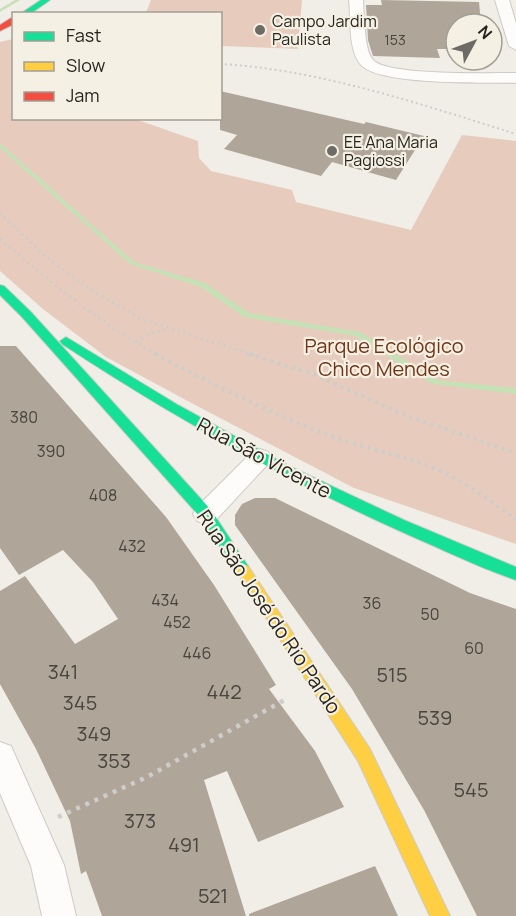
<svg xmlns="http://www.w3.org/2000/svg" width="516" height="916" viewBox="0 0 516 916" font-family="Manrope,sans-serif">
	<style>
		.green { fill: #e7ccbe }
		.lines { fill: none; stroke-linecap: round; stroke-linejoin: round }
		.stream { fill: #c5e1b5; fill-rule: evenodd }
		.building { fill: #afa598 }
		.street-casing { stroke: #cdcbc6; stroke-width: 2 }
		.fast-casing { stroke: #cdcbc6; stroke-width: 2 }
		.slow-casing { stroke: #cdcbc6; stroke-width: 2 }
		.jam-casing { stroke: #cdcbc6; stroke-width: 2 }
		.path-far3 { stroke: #cdcdcb; stroke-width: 2; stroke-dasharray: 2 3; stroke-linecap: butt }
		.path-far2 { stroke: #cdcdcb; stroke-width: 3; stroke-dasharray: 2 4; stroke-linecap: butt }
		.path-far1 { stroke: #cdcdcb; stroke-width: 4; stroke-dasharray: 3 4.5; stroke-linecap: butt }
		.path { stroke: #cdcdcb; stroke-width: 4.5; stroke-dasharray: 4 6; stroke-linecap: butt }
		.street { fill: #fdfcfb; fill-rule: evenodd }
		.fast { fill: #16e098; fill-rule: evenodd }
		.slow { fill: #ffcf43; fill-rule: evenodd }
		.jam { fill: #f24e42; fill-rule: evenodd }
		.poi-dot { fill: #6d6b66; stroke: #f4f0e3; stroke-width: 2 }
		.labels { text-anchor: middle; stroke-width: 4.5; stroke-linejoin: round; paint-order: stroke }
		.far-number-label { font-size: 14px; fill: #48443e }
		.far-poi-label { font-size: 16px; fill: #262420; stroke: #f4f0e3; text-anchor: start }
		.number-label { font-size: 16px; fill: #48443e }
		.park-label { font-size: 20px; fill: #723415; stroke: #f4f0e3 }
		.street-label { font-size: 20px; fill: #262420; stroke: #f4f0e3 }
		.near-number-label { font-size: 20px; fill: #48443e }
	</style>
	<rect width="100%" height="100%" fill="#f0eee7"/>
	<path class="green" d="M151,0h151l-4,49 -77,-3 -1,-32 -74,-1z
		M13,39l1,79 121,1 63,22 1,17 12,13 81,19 4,12 115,28 51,-95 54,6v403l-162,-56 -157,-82 -91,-49 -63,-48 -43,-38v-229z"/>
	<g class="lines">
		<path class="stream" d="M15,0h5l-20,12v-3z
			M0,143l134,119 71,21 44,30 111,19 77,48 79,8v6l-84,-10 -77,-48 -111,-19 -43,-30 -71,-23 -130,-116z"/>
	</g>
	<path class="building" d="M381,0l98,2 2,22h-25v25h-19l3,9 -67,-2 -5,-16 -2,-35h16z
		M220,91l144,33 2,-2 58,14 -28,44 -64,-18 -11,14 -97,-27 13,-14 -17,-5z
		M0,346h16l150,171 48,68 41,66 21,34 -7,4 46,62 29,56 -86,35 -31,-71 -23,9 42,136h-144l-16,-45 -5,3 -11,-53 -34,-72 -36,-65v-93l25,-15 50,68 43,-25 -25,-37 -30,-32 -44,25 -19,-27z
		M255,498h20l195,95 46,16v307h-39l-53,-106 -72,-121 -117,-164v-10l7,-11z
		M375,866l23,50h-149v-2z"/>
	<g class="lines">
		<g class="street-casing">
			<path id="street" d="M349,0h14c1,14 1,50 10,60 14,16 118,13 143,13v10c-29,-1 -139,3 -156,-19 -12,-16 -9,-45 -11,-64z
				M495,0h14l7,23v27l-7,-4z
				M260,449l8,3 4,6 -4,6 -53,57 -9,3 -9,-3 -4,-7 4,-7 55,-55z
				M0,742l11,4 53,119 12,51h-34l-11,-50 -31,-73z"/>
		</g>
		<g class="fast-casing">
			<path id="fast" d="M41,0h9l-20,14h-10z
				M0,285l4,1 26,25 181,199 37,56 2,4 -2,4 -5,2 -5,-2 -37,-56 -179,-201 -22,-22z
				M66,337l112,68 111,61 115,54 112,47v13c-36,-12 -70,-29 -105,-44 -122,-54 -238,-119 -349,-192l-2,-3z"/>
		</g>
		<g class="slow-casing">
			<path id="slow" d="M243,564l5,2 122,183 80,167h-20l-72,-155 -120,-187 -2,-4 2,-4z"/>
		</g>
		<g class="jam-casing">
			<path id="jam" d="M11,18h3v6l-14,7v-6z"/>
		</g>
		<path class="path-far3" d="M220,64c98,5 203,41 296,70"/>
		<path class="path-far2" d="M0,213l44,42 44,33 53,31 113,36
			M0,239c50,42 100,85 158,116
			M136,342l16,-9 15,-4"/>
		<path class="path-far1" d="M155,354c59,31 117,60 179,83 35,13 74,19 109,35 26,12 49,31 73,47
			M249,354l66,21 92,41 109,37"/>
		<path class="path" d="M58,817l89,-40 141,-79"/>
		<use href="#street" class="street"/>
		<use href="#fast" class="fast"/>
		<use href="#slow" class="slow"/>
		<use href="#jam" class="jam"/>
	</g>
	<g class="poi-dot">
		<circle cx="260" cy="30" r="6"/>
		<circle cx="332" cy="151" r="6"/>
	</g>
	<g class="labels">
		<g class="far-number-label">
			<text x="395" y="45">153</text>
		</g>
		<g class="far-poi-label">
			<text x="272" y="27">Campo Jardim<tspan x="272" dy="18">Paulista</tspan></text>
			<text x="344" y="148">EE Ana Maria<tspan x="344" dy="18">Pagiossi</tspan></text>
		</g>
		<g class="number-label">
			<text x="24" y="423">380</text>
			<text x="51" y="457">390</text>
			<text x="103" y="501">408</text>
			<text x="132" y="552">432</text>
			<text x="165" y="606">434</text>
			<text x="372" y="609">36</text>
			<text x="430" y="620">50</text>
			<text x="177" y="628">452</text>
			<text x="474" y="654">60</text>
			<text x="197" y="659">446</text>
		</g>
		<g class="park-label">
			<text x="384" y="353">Parque Ecológico<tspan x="384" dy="23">Chico Mendes</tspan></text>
		</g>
		<g class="street-label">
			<text transform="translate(264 458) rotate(28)" y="7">Rua São Vicente</text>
			<text transform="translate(269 612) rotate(56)" y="7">Rua São José do Rio Pardo</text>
		</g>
		<g class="near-number-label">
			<text x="63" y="679">341</text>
			<text x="392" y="682">515</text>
			<text x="224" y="699">442</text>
			<text x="80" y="710">345</text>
			<text x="435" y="725">539</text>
			<text x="94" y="741">349</text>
			<text x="114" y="768">353</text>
			<text x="471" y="797">545</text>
			<text x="140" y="828">373</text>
			<text x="184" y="852">491</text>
			<text x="213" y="903">521</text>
		</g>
	</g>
	<rect x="12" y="12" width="210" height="108" fill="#f4f0e3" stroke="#a29e95" stroke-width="1.5"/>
	<rect x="24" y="32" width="30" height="9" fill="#16e098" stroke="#a29e95" stroke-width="1.5"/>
	<text x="66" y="42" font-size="18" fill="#262420">Fast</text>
	<rect x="24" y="62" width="30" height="9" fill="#ffcf43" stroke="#a29e95" stroke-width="1.5"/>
	<text x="66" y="72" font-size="18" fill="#262420">Slow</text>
	<rect x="24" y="92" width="30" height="9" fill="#f24e42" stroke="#a29e95" stroke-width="1.5"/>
	<text x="66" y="102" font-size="18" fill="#262420">Jam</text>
	<g transform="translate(474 42) rotate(49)"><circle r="28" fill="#f4f0e3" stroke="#a29e95" stroke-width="1.5"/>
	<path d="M0-4.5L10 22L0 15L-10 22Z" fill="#6d6b66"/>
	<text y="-9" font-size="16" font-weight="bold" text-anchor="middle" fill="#262420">N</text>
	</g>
</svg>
